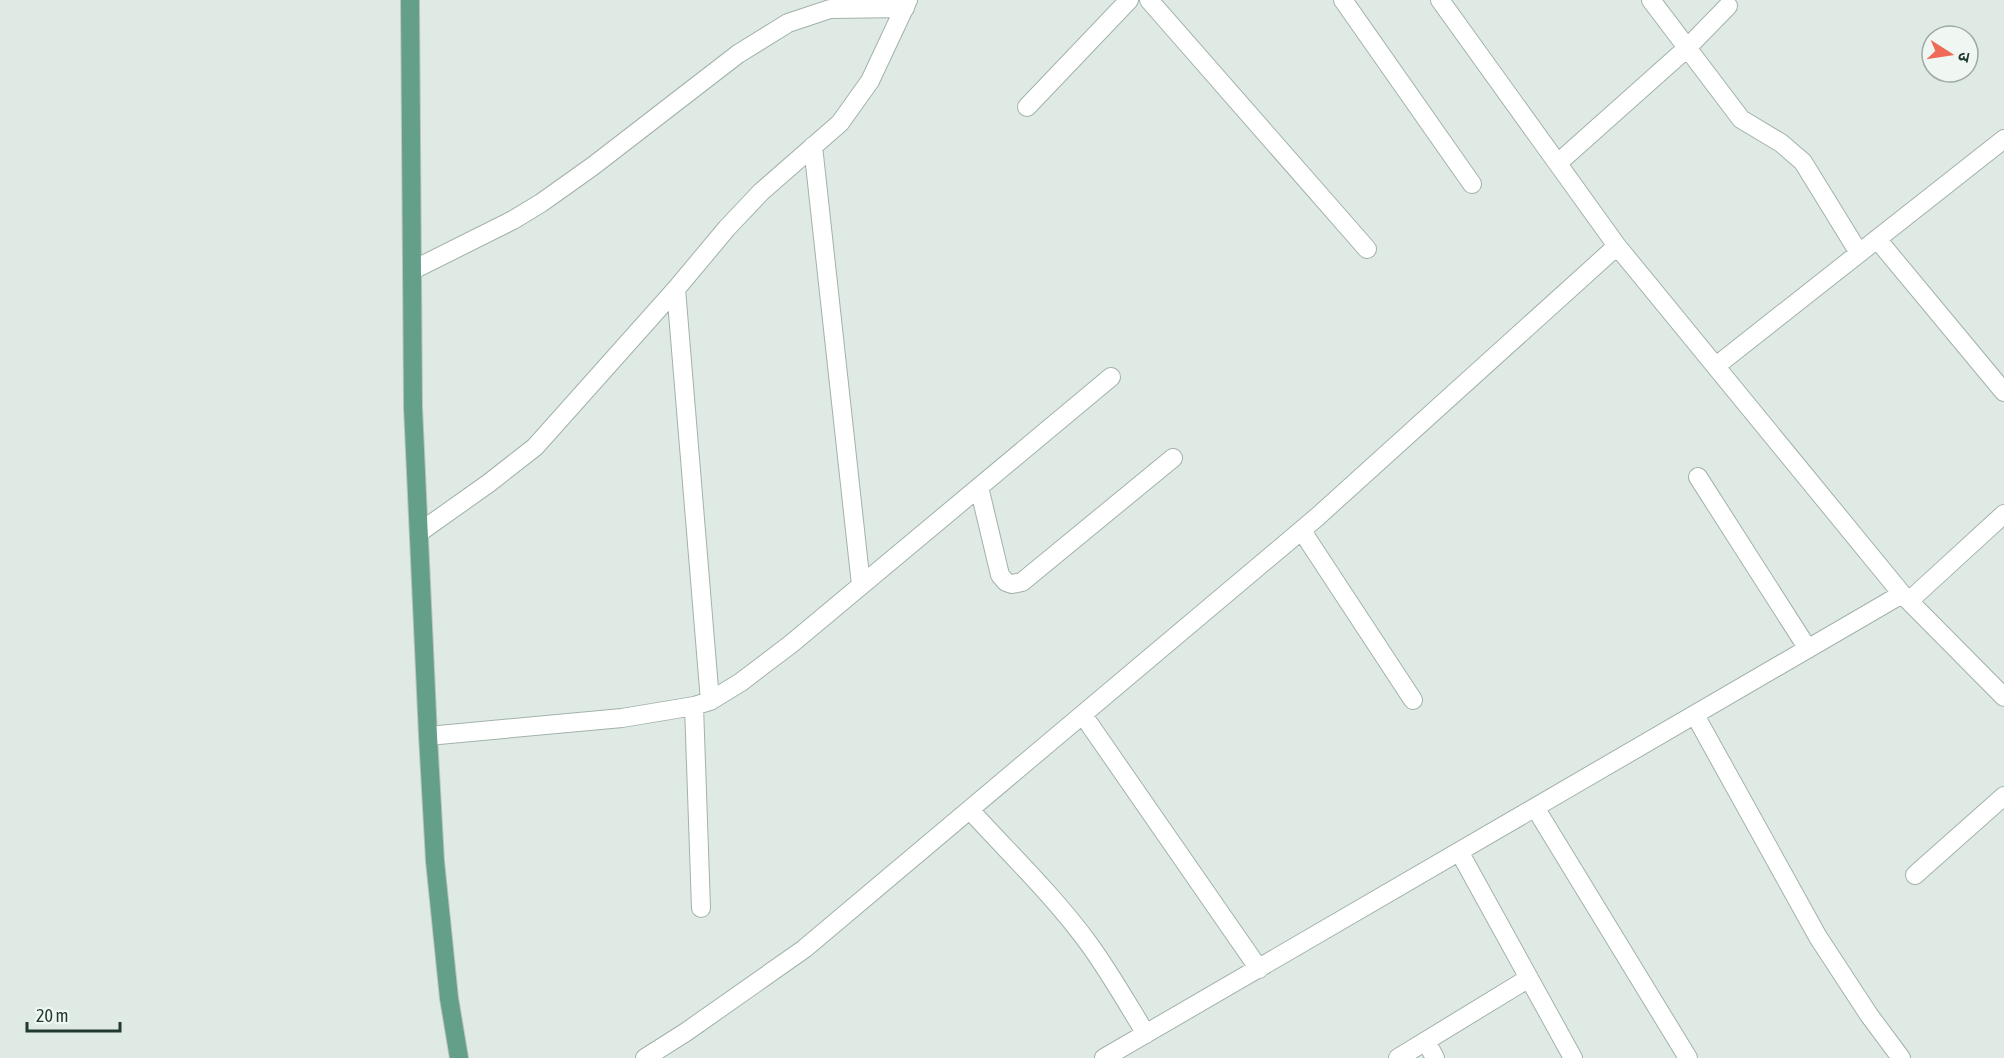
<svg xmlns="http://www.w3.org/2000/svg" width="2004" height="1058" viewBox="0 0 2004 1058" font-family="'Asap Condensed','Noto Sans Devanagari',sans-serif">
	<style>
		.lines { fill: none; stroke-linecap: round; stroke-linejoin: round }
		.street-casing { stroke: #a2b2aa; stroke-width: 20 }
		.primary-casing { stroke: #bcc4c1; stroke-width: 20 }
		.street { stroke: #fff; stroke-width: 18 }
		.primary { stroke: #649f89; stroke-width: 18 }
	</style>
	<rect width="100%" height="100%" fill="#dfeae4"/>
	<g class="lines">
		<g class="street-casing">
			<path id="street" d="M1149,0l218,249
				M1343,0l129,184
				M1440,0l177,246 285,348 102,103
				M1651,0l90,119 40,24 22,19 56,91
				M1027,107l102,-107
				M813,146l48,439
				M1558,163l129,-115 41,-42
				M1877,239l127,153
				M413,270l100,-50 28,-17 52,-37 145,-112 50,-31 42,-14 75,-1
				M676,289l34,412
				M1716,366l288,-227
				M1698,477l110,172
				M979,487l21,88 6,7 6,2 10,-2 151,-124
				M1302,531l111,169
				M420,532l69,-49 46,-36 141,-158 51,-61 34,-36 79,-69 30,-42 38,-81
				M1909,601l95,-87
				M694,706l7,202
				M1083,715l176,254
				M1695,715l123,222 51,78 32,43
				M428,736l194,-18 72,-12 16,-5 31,-19 50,-38 320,-267
				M1536,809l152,249
				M970,810c40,44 84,86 119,134 21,29 38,59 57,90
				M1460,853l113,205
				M1915,875l89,-79
				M1426,1041l9,17
				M645,1058l41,-26 118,-83 512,-431 301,-272
				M1104,1058l798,-464
				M1398,1058l131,-80"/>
		</g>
		<g class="primary-casing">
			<path id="primary" d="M410,0l3,407 15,329 7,125 14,137 10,60"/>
		</g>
		<use href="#street" class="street"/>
		<use href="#primary" class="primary"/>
	</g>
	<g transform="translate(1950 54) rotate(102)"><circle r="28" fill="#f0f7f2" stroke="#9daba4" stroke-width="1.5"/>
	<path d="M0-4.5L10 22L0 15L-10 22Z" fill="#f06a58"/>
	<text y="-9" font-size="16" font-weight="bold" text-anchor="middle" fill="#213a30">उ</text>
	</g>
	<path d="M27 1022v9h93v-9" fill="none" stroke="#213a30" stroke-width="3"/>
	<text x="36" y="1022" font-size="18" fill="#213a30" stroke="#f0f7f2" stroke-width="4.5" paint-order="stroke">20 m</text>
</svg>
